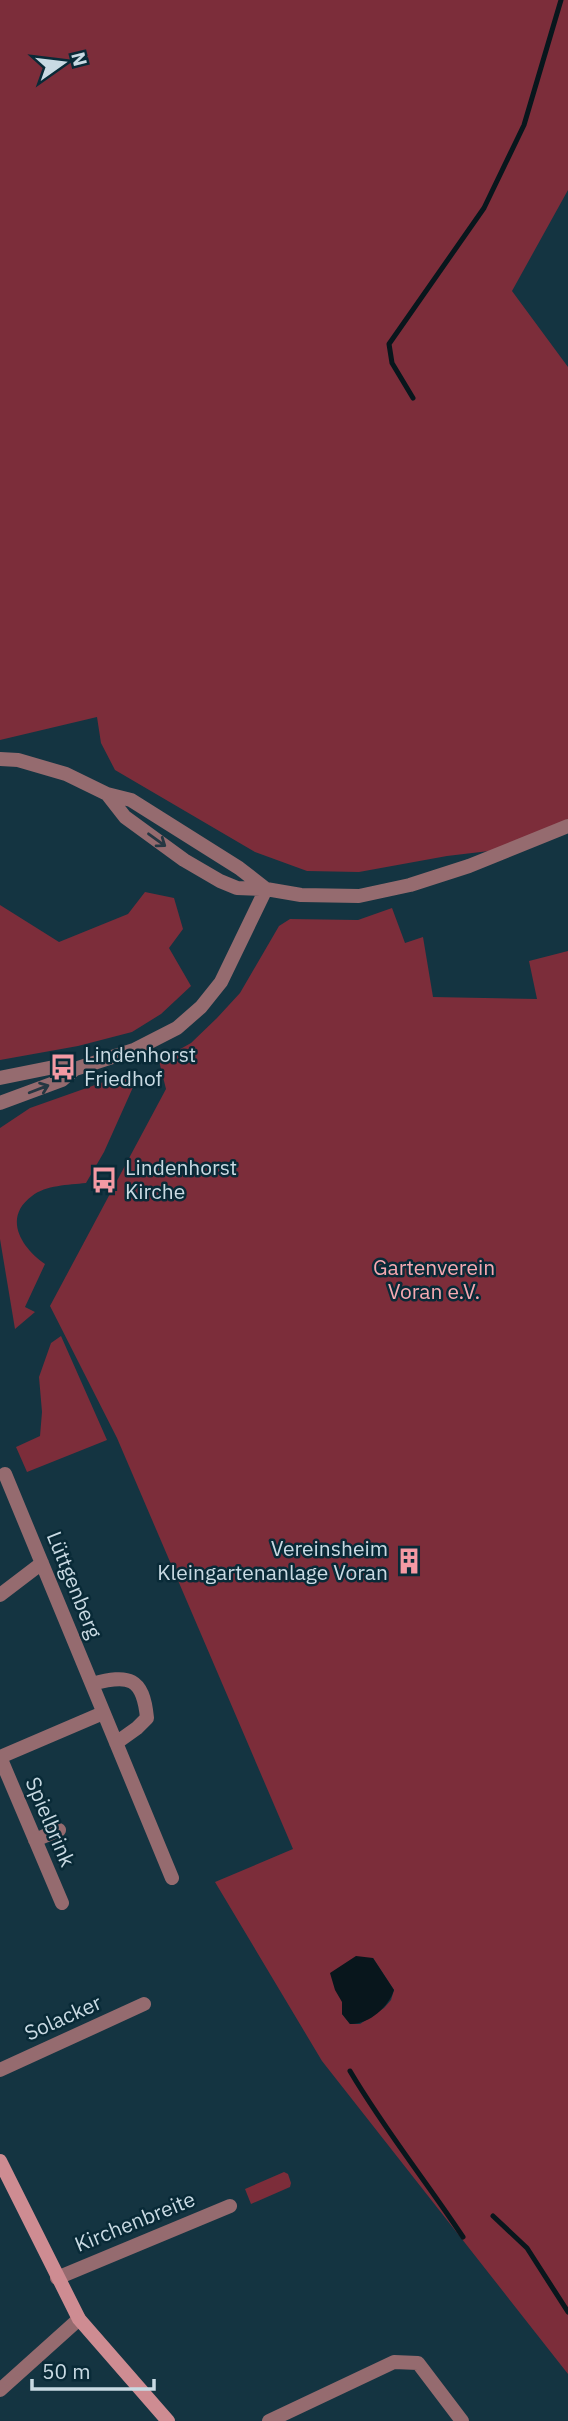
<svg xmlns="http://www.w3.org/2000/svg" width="568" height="2421" viewBox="0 0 568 2421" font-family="'IBM Plex Sans',sans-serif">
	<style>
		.green { fill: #7c2d3a; fill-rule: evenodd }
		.water { fill: #08161c }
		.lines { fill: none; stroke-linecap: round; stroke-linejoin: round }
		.stream { stroke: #08161c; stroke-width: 5 }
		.minor { stroke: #956b6f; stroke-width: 14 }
		.tertiary { stroke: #956b6f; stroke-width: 14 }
		.secondary { stroke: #ce8c92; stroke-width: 14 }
		.oneway { stroke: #253742 }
		.labels { text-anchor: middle; stroke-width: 5; stroke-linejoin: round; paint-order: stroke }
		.poi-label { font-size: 21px; fill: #c9dae3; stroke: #092a37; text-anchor: start }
		.park-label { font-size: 21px; fill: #f5a9b1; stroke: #092a37 }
		.street-label { font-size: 21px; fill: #c9dae3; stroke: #092a37 }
	</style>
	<rect width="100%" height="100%" fill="#143441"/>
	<path class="green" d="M0,0h568v190l-56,101 56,76v459l-53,22 -68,8 -88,16 -52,-1 -52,-19 -140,-82 -14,-27 -4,-26 -97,23z
		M145,892l29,6 9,31 -14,19 22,38 -30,28 -29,18 -54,14 -78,14v-155l59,37 69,-28z
		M392,908l13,35 18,-6 10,60 104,2 -8,-38 39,-10v1423l-246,-313 -107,-179 78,-33 -176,-411 -67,-132 116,-217 -7,-28 32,-18 26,-25 23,-25 39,-67 11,-7 68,1zM373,1958l21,32 -3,10 -7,8 -24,16h-10l-8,-10v-12z
		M129,1073l5,12 -30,67 -18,31c-18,2 -40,2 -54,13 -30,22 -10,52 13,68l-20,43 10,5 -20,17 -15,-90v-111l30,-20z
		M61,1336l46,104 -80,32 -11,-25 24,-11 2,-24 -3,-35 12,-34z
		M284,2172l4,2 3,9 -1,4 -39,17 -6,-15z"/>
	<path class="water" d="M356,1956l17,2 21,32c-5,17 -26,35 -44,34l-8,-10v-12l-7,-12 -5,-17z"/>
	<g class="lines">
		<path class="stream" d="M413,398l-21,-35 -3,-19 95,-136 40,-83 37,-125
			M350,2071c34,58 76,110 113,166
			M493,2216l34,32 41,64"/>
		<path class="minor" d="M5,1474l167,404
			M0,1595l42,-32
			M92,1684c37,-10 51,-7 55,34l-10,10 -21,15
			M0,1757l62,146
			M0,1757l103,-44
			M35,1840l24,-10
			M0,2070l144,-66
			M57,2278l173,-72
			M0,2390l79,-71
			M269,2421l125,-59 24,1 44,58"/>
		<path class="tertiary" d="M0,759l18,1 48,14 41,20 24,6 108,68 27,21
			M107,794l18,23 59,43 36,21 17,7 29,1 35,6 58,1 51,-11 59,-19 99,-40
			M0,1078l59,-12 16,3
			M0,1103l62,-23 13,-11 59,-19 43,-22 24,-21 20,-25 45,-93"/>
		<path class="secondary" d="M0,2161l79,158 89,102"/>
	</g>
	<defs><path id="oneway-shaft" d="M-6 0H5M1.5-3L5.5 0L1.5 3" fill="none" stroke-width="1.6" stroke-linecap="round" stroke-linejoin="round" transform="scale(1.75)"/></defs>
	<g class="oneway">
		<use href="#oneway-shaft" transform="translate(157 840) rotate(36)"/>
		<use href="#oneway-shaft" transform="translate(39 1089) rotate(-21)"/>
	</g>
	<defs>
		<g id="bus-bare" transform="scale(2.1)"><path d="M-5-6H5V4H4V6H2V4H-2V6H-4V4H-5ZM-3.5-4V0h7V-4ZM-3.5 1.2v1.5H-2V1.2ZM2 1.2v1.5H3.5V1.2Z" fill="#f49aa4" stroke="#092a37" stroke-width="2.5" paint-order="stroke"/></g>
		<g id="building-bare" transform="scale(2.1)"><path d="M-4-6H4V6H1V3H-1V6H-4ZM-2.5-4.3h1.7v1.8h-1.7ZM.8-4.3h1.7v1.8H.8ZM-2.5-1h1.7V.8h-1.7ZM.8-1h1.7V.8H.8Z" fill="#f49aa4" stroke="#092a37" stroke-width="2.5" paint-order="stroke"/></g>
	</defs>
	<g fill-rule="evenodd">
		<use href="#bus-bare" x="63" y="1067"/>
		<use href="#bus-bare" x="104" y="1180"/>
		<use href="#building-bare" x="409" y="1561"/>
	</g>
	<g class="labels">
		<g class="poi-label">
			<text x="84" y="1062">Lindenhorst<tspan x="84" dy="24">Friedhof</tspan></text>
			<text x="125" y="1175">Lindenhorst<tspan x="125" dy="24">Kirche</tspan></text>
			<text x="388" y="1556" text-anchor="end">Vereinsheim<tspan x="388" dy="24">Kleingartenanlage Voran</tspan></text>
		</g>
		<g class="park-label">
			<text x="434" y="1275">Gartenverein<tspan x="434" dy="24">Voran e.V.</tspan></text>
		</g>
		<g class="street-label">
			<text transform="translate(74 1585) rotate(68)" y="7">Lüttgenberg</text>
			<text transform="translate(50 1822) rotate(67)" y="7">Spielbrink</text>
			<text transform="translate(63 2018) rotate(-24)" y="7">Solacker</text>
			<text transform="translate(135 2222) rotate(-22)" y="7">Kirchenbreite</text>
		</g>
	</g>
	<g transform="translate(63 63) rotate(76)" stroke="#092a37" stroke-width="5" paint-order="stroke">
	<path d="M0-5L12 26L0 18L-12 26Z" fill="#c9dae3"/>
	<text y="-10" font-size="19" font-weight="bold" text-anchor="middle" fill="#c9dae3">N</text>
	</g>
	<path d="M32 2379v10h122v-10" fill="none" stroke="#c9dae3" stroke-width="3.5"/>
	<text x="42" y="2379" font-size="21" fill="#c9dae3" stroke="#092a37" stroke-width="5" paint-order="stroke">50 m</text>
</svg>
